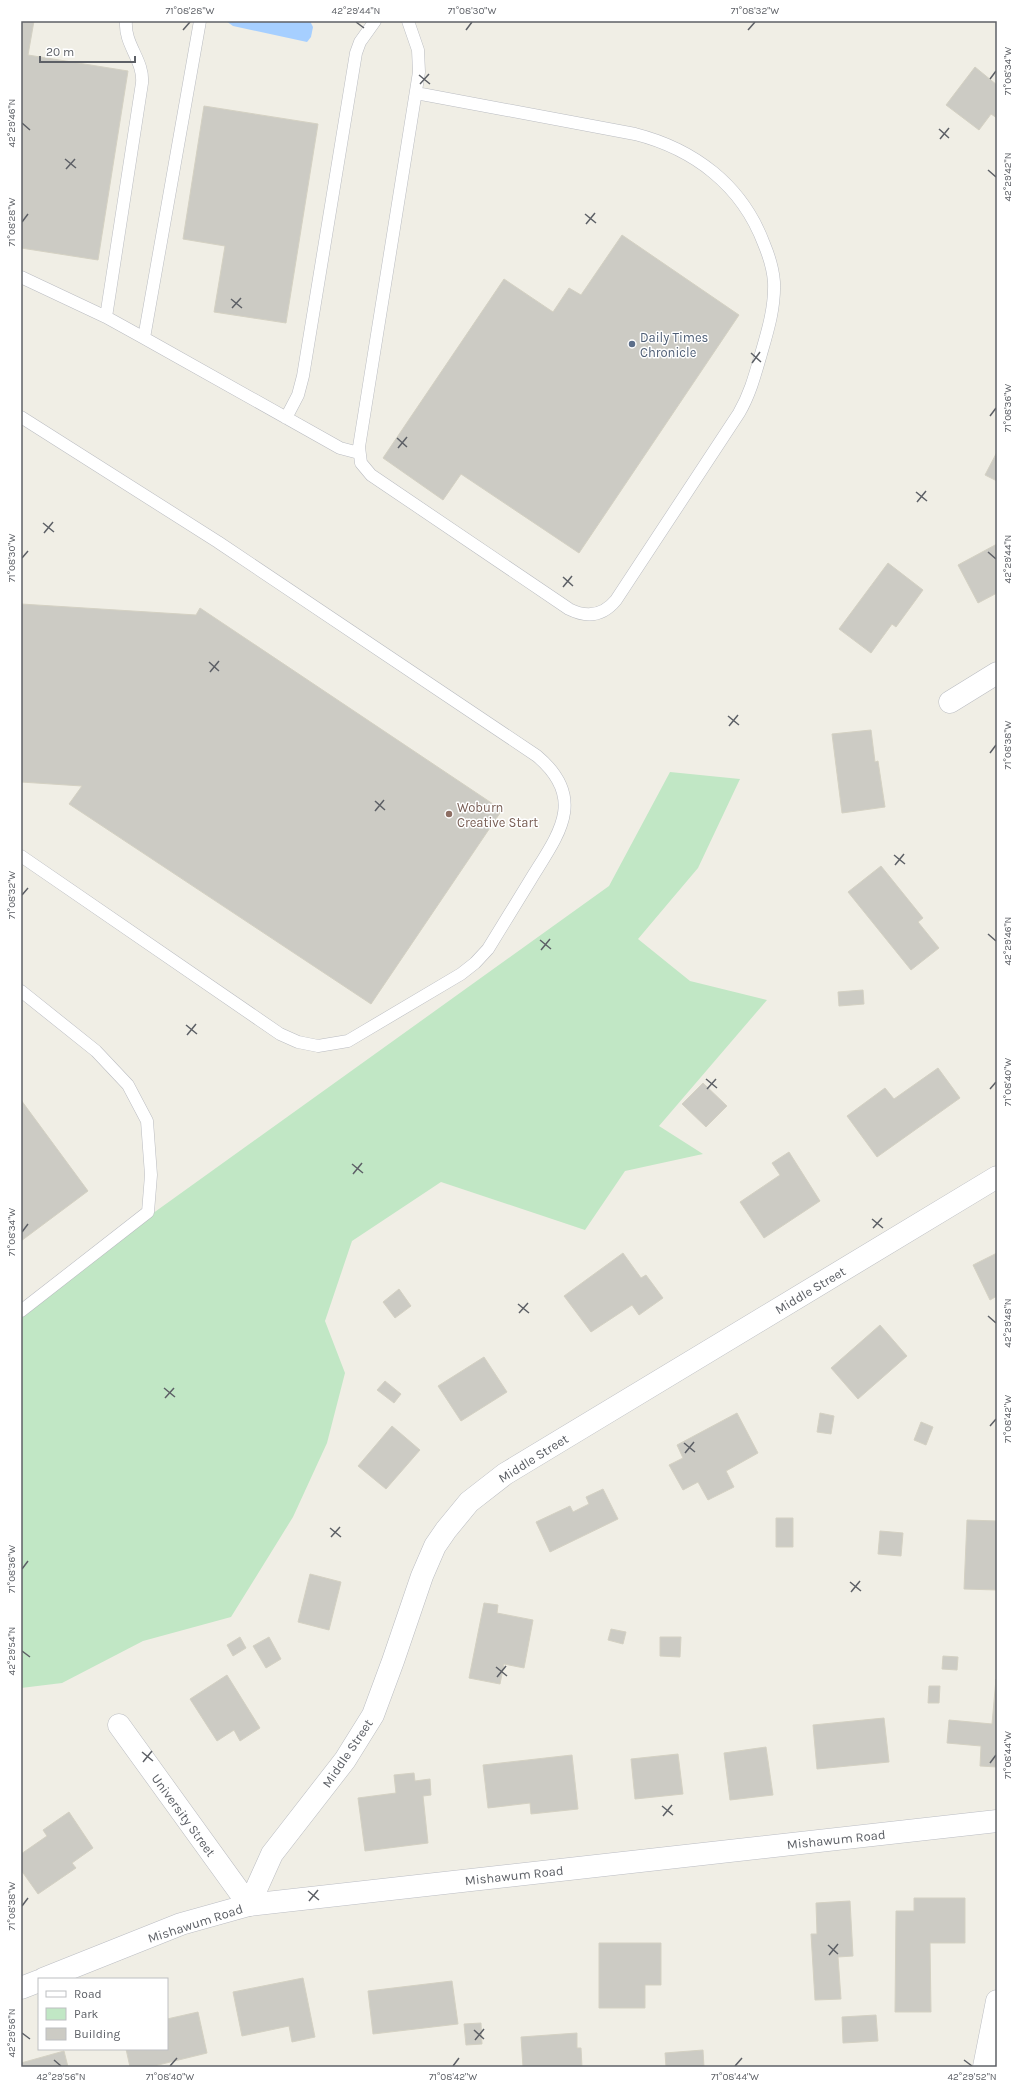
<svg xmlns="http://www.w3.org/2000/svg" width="1018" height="2088" viewBox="0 0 1018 2088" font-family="Karla,sans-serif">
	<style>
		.green { fill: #c1e7c5 }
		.water { fill: #a6cfff }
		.building { fill: #cccbc4; stroke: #d4d1c3 }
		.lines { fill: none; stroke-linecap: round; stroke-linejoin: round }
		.service-casing { stroke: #babcc1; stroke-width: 13 }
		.minor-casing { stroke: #babcc1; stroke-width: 23 }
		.secondary-casing { stroke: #bbbdc3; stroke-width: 23 }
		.service { stroke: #fff; stroke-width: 12 }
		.minor { stroke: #fff; stroke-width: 22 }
		.secondary { stroke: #fff; stroke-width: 22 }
		.ticks { fill: none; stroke: #5d6066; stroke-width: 1.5 }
		.service-dot { fill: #5c6f8a; stroke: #fff; stroke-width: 1.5 }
		.education-dot { fill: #8d6e63; stroke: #fff; stroke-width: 1.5 }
		.labels { text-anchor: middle; stroke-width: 3; stroke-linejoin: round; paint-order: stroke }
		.service-label { font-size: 13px; fill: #4e5e75; stroke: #fff; text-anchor: start }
		.education-label { font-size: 13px; fill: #785e54; stroke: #fff; text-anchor: start }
		.street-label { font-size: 13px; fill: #5d6066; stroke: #fff }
		.neatline { fill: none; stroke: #5d6066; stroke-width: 1.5 }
		.ticks-label { font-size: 10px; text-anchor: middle; fill: #5d6066 }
	</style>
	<rect width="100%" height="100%" fill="#f0eee5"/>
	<path class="green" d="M670,772l70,7 -42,89 -60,71 52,42 77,19 -108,126 44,28 -78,17 -40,59 -144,-48 -89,59 -27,80 20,52 -18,70 -34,74 -62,100 -88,24 -81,42 -41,5v-380l588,-422z"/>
	<path class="water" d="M226,21h84l3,6 -2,10 -4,5 -74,-16z"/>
	<path class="building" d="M21,21h13l-6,34 100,16 -30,189 -77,-12z
		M975,67l22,18v33l-6,-4 -12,16 -33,-25z
		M204,106l114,18 -32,199 -72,-11 11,-66 -42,-7z
		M622,235l117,80 -160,238 -118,-79 -18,26 -60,-42 121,-179 49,33 16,-24 12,7z
		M997,452v29l-12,-6z
		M997,544v49l-19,10 -20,-38z
		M888,563l35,27 -27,37 -4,-3 -21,29 -32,-24z
		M21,604l175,11 4,-7 302,202 -131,194 -302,-200 13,-18 -61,-4z
		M871,730l4,32 3,-1 7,46 -43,6 -10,-79z
		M881,866l42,52 -5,4 21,26 -28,22 -63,-78z
		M863,990l1,14 -25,2 -1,-14z
		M938,1068l22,30 -83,59 -30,-41 38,-28 9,11z
		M703,1083l24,23 -21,21 -24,-23z
		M21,1100l67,91 -67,50z
		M789,1152l31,49 -56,37 -24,-36 40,-27 -8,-12z
		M623,1253l18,25 5,-3 17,23 -24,17 -7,-10 -41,27 -27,-36z
		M997,1253v43l-7,4 -17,-35z
		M399,1289l12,17 -16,12 -12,-16z
		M880,1325l27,31 -49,43 -27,-31z
		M484,1357l23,35 -46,29 -23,-35z
		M385,1381l16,13 -7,9 -17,-13z
		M737,1413l21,40 -32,18 8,16 -26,13 -10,-18 -15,8 -14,-25 14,-7 -6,-13z
		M820,1413l14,3 -3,18 -14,-2z
		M921,1422l12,5 -7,18 -12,-5z
		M392,1426l28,24 -34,39 -28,-23z
		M603,1489l15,30 -68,33 -14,-30 34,-16 3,6 16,-8 -3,-7z
		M776,1518h17v29h-17z
		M967,1520l30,1v69l-33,-1z
		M880,1531l23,2 -2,23 -23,-2z
		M310,1574l31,8 -12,48 -31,-8z
		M484,1603l14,2 -1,8 36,7 -9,48 -20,-4 -4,20 -31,-6z
		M611,1629l15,3 -3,12 -15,-4z
		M240,1637l6,11 -13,8 -6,-11z
		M269,1637l12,22 -15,9 -13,-22z
		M660,1637h21l-1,20 -20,-1z
		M943,1656l15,1 -1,13 -15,-1z
		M227,1675l33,53 -20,13 -6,-11 -17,11 -27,-42z
		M996,1679l1,88 -17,-1 1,-20 -34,-3 2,-23 43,4z
		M929,1686h11l-1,17h-11z
		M884,1718l5,44 -72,7 -4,-44z
		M766,1747l7,48 -43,5 -6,-47z
		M678,1754l5,40 -48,5 -4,-40z
		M572,1755l6,54 -47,5 -1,-11 -42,5 -5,-43z
		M414,1773l1,8 15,-2 1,16 -8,1 5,47 -63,8 -7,-53 38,-5 -2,-18z
		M69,1812l24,36 -21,15 4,5 -38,26 -17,-24v-16l26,-18 -4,-6z
		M914,1898h51v45h-35l1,69h-36l1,-101h18z
		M850,1901l3,55 -15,1 3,42 -26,1 -4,-66h6l-1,-31z
		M599,1943h62v42h-16v23h-46z
		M303,1978l12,59 -23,5 -3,-16 -47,10 -9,-44z
		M452,1981l6,43 -85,10 -5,-43z
		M198,2012l9,41 -57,14h-20l-4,-18h41v-30z
		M876,2015l2,26 -35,2 -1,-26z
		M481,2023l1,21 -16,1 -2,-21z
		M577,2033v15h4l1,19h-59l-2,-30z
		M703,2050l1,17h-38l-1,-14z
		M64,2051l4,16h-47v-4z"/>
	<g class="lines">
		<g class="service-casing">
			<path id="service" d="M126,21c-2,24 18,39 16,62l-36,234 38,21
				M200,21l-56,317 196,110 19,5
				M408,21l10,29 1,22 -60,375 2,16 10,12 198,134c18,9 34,7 47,-9l123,-187c11,-19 16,-38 22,-59 7,-24 14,-47 13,-72 -1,-13 -5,-26 -10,-38 -22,-59 -70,-95 -129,-110l-219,-41
				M21,277l85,40
				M21,417l197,125 319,214c51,43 21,79 -6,123 -14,23 -29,47 -43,70l-13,14 -14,11 -113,67 -30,5 -20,-4 -18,-8 -259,-178
				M286,418l12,-23 5,-19 53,-323 4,-11 15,-21
				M21,991l75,60 32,34 19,36 4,54 -3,37 -127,99"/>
		</g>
		<g class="minor-casing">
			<path id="minor" d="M950,702l47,-29
				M119,1725l130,180
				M249,1905l23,-51 73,-94 28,-45 20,-54 29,-85 13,-30 11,-16 23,-28 36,-28 492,-297
				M984,2067l13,-66"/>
		</g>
		<g class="secondary-casing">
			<path id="secondary" d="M43,1979l138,-55 68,-19 748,-84
				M21,1988l18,-7"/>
		</g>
		<use href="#service" class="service"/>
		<use href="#minor" class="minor"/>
		<use href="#secondary" class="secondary"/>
	</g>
	<path class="ticks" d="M356,22l8,6M183,30l7,-8M466,30l6,-8M748,30l7,-8M419,75l11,9M990,79l6,-8M420,84l9,-10M22,123l8,7M939,129l10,9M940,139l9,-11M65,159l11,9M66,169l9,-10M988,170l8,7M585,214l11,9M22,222l6,-8M586,224l9,-11M231,299l11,9M232,308l9,-10M751,353l10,9M752,363l8,-11M990,416l6,-8M397,438l10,9M398,448l9,-11M916,492l11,9M917,502l9,-11M43,523l11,9M44,533l9,-11M988,552l8,7M22,558l6,-7M563,577l10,9M563,587l9,-11M209,662l10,9M210,672l9,-11M728,716l11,9M729,726l9,-11M990,753l6,-8M375,801l10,9M375,811l9,-11M894,855l11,9M895,865l9,-11M22,895l6,-7M988,934l8,7M540,940l11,9M541,950l9,-11M186,1025l11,9M187,1035l9,-11M706,1079l11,9M707,1089l9,-10M990,1089l6,-7M352,1164l11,9M353,1174l9,-11M872,1219l11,9M873,1228l9,-10M22,1232l6,-8M518,1304l11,9M519,1313l9,-10M988,1316l8,7M164,1388l11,9M165,1398l9,-10M990,1426l6,-7M684,1443l11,9M685,1453l9,-11M330,1528l11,9M331,1537l9,-10M22,1569l6,-8M850,1582l11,9M851,1592l9,-11M22,1651l8,6M496,1667l11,9M497,1677l9,-11M142,1752l11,9M143,1762l9,-11M990,1763l6,-8M662,1806l11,9M663,1816l9,-11M308,1891l11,9M309,1901l9,-11M22,1906l6,-8M828,1945l10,9M829,1955l9,-11M474,2030l10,9M22,2033l8,6M475,2040l9,-11M54,2060l7,6M964,2060l8,6M170,2066l7,-8M453,2066l6,-8M735,2066l7,-8"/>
	<circle class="service-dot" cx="632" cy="344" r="4"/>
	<circle class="education-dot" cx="449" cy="814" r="4"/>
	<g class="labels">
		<g class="service-label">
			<text x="640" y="342">Daily Times<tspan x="640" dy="15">Chronicle</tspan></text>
		</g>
		<g class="education-label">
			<text x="457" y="812">Woburn<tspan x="457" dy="15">Creative Start</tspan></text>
		</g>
		<g class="street-label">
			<text transform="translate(810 1290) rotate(-31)" y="5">Middle Street</text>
			<text transform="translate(533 1458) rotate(-32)" y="5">Middle Street</text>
			<text transform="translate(347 1753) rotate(-56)" y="5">Middle Street</text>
			<text transform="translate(184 1815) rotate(54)" y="5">University Street</text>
			<text transform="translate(836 1839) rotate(-6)" y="5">Mishawum Road</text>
			<text transform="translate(514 1875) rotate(-6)" y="5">Mishawum Road</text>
			<text transform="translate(195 1923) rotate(-18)" y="5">Mishawum Road</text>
		</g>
	</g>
	<rect width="1018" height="2088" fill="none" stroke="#ffffff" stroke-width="44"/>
	<rect x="38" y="1978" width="130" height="72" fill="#ffffff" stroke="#bebfc2"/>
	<rect x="46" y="1991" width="20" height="6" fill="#ffffff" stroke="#bebfc2"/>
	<text x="74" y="1998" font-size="12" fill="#5d6066">Road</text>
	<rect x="46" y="2008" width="20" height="12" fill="#c1e7c5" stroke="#bebfc2"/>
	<text x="74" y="2018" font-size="12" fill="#5d6066">Park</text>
	<rect x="46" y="2028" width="20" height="12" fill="#cccbc4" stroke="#bebfc2"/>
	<text x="74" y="2038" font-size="12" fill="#5d6066">Building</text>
	<path d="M40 56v6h95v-6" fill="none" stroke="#5d6066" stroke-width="2"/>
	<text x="46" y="56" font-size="12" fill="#5d6066" stroke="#ffffff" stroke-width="3" paint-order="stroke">20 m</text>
	<rect x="22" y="22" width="974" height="2044" class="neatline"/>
	<g class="ticks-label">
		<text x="190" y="14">71°08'28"W</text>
		<text x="356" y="14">42°29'44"N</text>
		<text x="472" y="14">71°08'30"W</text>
		<text x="755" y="14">71°08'32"W</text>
		<text transform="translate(1007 71) rotate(-90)" y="4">71°08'34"W</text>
		<text transform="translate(11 123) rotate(-90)" y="4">42°29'46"N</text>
		<text transform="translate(1007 177) rotate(-90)" y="4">42°29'42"N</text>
		<text transform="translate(11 222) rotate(-90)" y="4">71°08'28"W</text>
		<text transform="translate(1007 408) rotate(-90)" y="4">71°08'36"W</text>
		<text transform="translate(11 558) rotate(-90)" y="4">71°08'30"W</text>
		<text transform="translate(1007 559) rotate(-90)" y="4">42°29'44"N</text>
		<text transform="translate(1007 745) rotate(-90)" y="4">71°08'38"W</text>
		<text transform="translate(11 895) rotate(-90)" y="4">71°08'32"W</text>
		<text transform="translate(1007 941) rotate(-90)" y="4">42°29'46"N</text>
		<text transform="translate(1007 1082) rotate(-90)" y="4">71°08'40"W</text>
		<text transform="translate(11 1232) rotate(-90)" y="4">71°08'34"W</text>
		<text transform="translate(1007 1323) rotate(-90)" y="4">42°29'48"N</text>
		<text transform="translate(1007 1419) rotate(-90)" y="4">71°08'42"W</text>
		<text transform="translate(11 1569) rotate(-90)" y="4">71°08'36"W</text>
		<text transform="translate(11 1651) rotate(-90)" y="4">42°29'54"N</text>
		<text transform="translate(1007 1755) rotate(-90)" y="4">71°08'44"W</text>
		<text transform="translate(11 1906) rotate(-90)" y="4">71°08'38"W</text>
		<text transform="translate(11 2033) rotate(-90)" y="4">42°29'56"N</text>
		<text x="61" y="2080">42°29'56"N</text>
		<text x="170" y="2080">71°08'40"W</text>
		<text x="453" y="2080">71°08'42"W</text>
		<text x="735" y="2080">71°08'44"W</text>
		<text x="972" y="2080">42°29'52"N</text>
	</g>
</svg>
